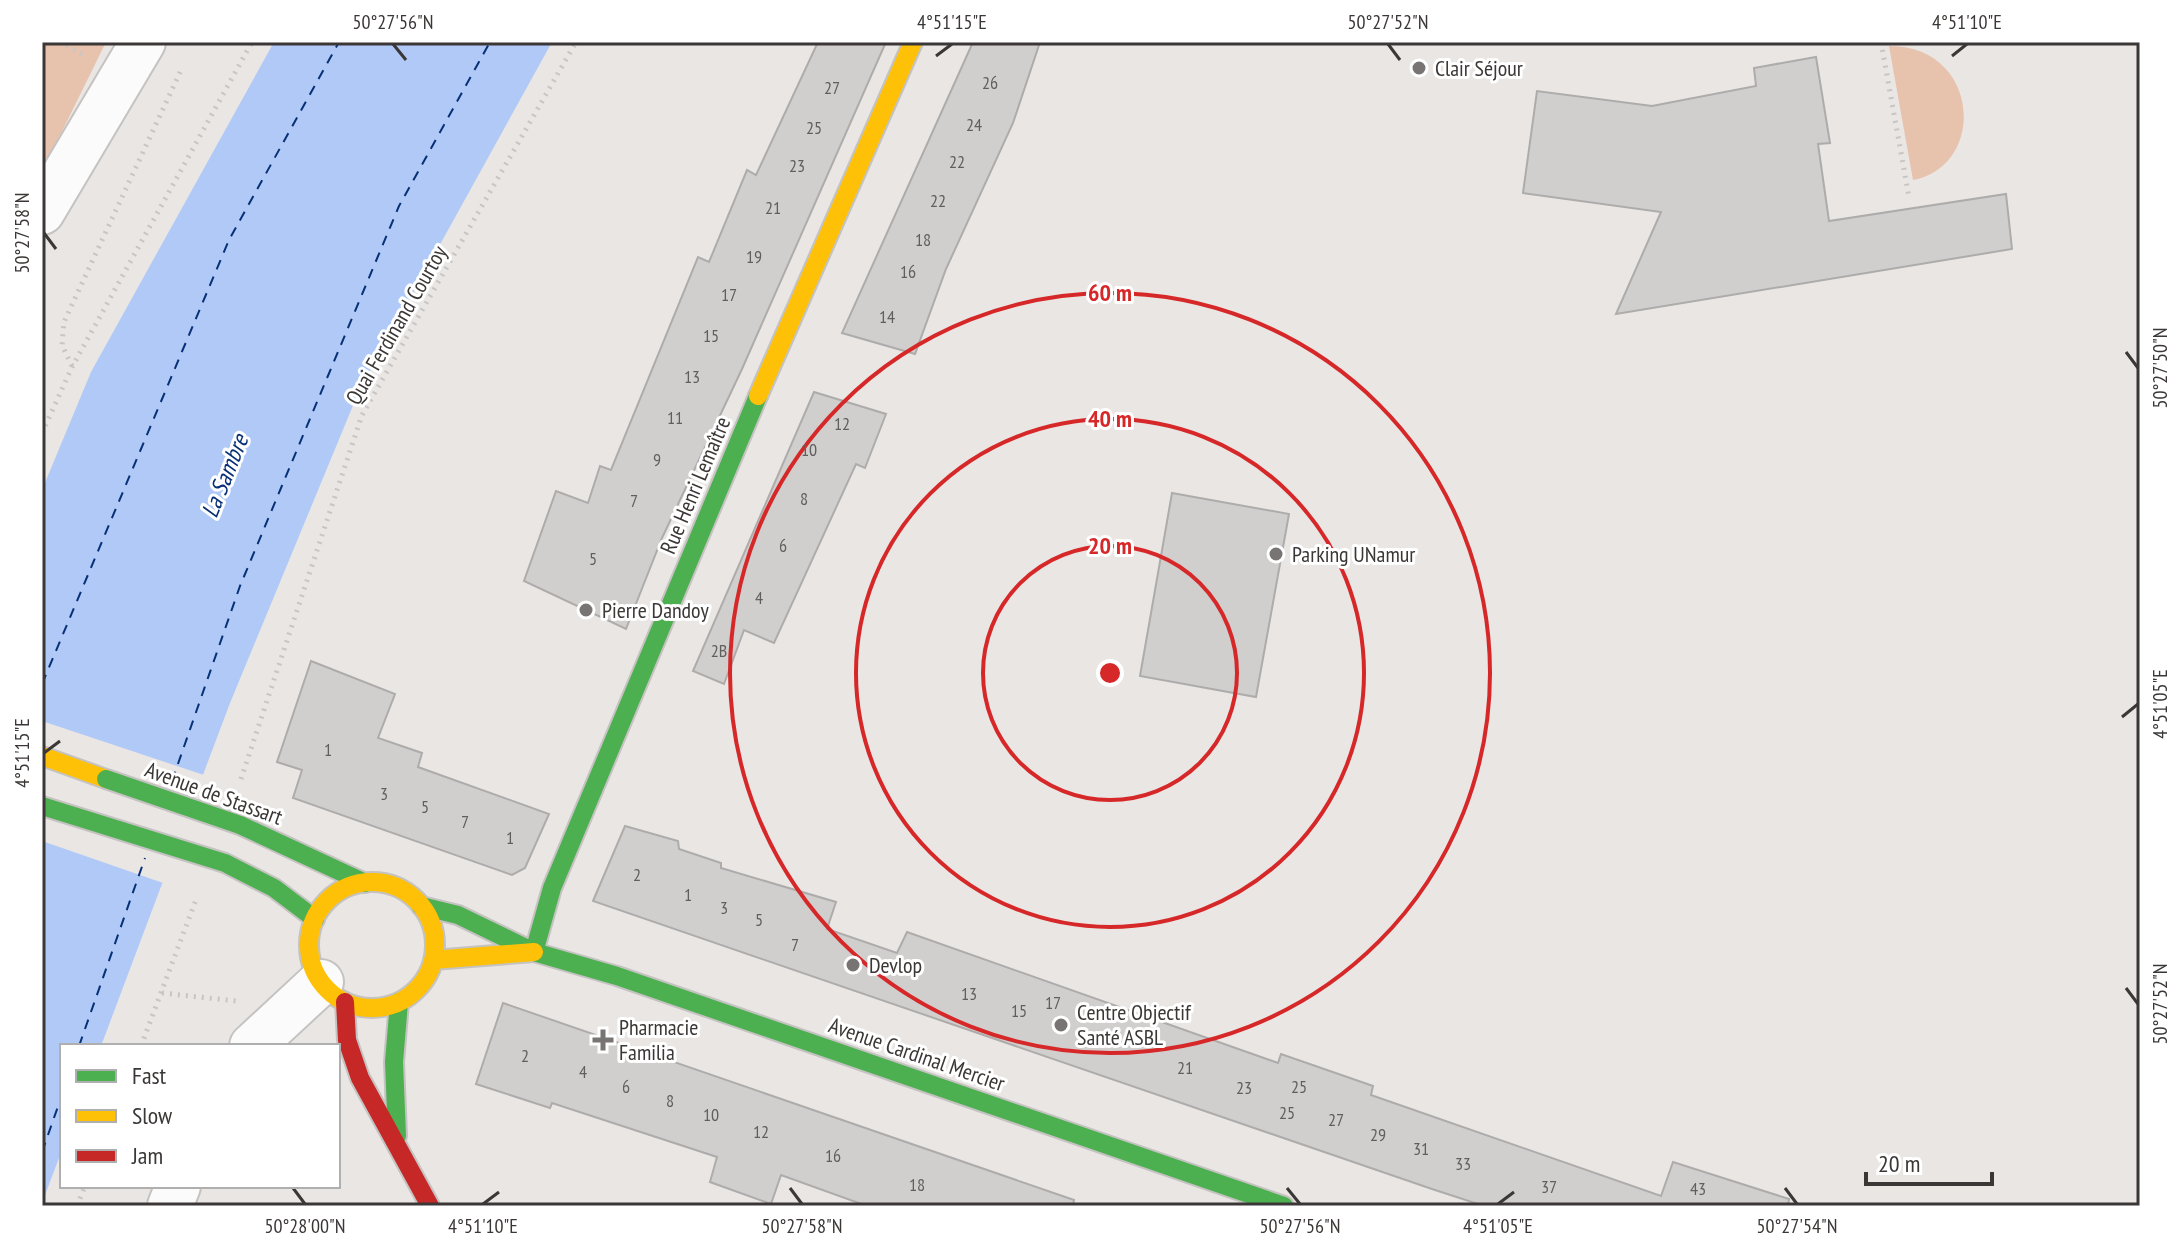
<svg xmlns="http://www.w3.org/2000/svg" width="2182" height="1248" viewBox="0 0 2182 1248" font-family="'PT Sans Narrow',sans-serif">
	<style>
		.green { fill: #e7c2ad }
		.water { fill: #b0c9f6 }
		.pier { fill: #e9e6e4 }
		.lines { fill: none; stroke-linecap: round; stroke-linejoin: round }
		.ferry { stroke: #073077; stroke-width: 2; stroke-dasharray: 10 8; stroke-linecap: butt }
		.building { fill: #d1cfce; stroke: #aeacab; stroke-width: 2 }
		.street-casing { stroke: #c5c3c1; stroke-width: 48 }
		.fast-casing { stroke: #c5c3c1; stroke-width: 22 }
		.slow-casing { stroke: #c5c3c1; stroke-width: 22 }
		.jam-casing { stroke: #c5c3c1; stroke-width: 22 }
		.path { stroke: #c7c6c5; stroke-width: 5; stroke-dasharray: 2 6; stroke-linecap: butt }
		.street { stroke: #fcfbfb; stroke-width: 44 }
		.fast { stroke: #4caf50; stroke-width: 18 }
		.slow { stroke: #ffc107; stroke-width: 18 }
		.jam { stroke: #c62828; stroke-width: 18 }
		.fast-bridge-casing { stroke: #c5c3c1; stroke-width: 22; stroke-linecap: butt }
		.fast-bridge { stroke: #4caf50; stroke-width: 18 }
		.ticks { fill: none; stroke: #3a3736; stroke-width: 3 }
		.ring { fill: none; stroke: #d62828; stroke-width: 4 }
		.poi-dot { fill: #777473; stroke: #fff; stroke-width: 3 }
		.labels { text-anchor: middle; stroke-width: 6; stroke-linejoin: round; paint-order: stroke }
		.number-label { font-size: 18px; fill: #615e5e }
		.poi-label { font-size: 22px; fill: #3a3736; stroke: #fff; text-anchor: start }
		.street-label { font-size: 22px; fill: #3a3736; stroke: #fff }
		.water-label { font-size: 24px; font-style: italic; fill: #073077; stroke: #fff }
		.centre { fill: #d62828; stroke: #fff; stroke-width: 4 }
		.ring-label { font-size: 24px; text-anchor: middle; font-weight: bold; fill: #d62828; stroke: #fff; stroke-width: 6; stroke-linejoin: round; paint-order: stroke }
		.neatline { fill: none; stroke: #3a3736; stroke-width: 3 }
		.ticks-label { font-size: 20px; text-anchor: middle; fill: #3a3736 }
	</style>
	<rect width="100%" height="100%" fill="#e9e6e4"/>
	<path class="green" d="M42,42h64l-64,130z
		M1889,46c92,0 98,120 24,134z"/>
	<path class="water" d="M274,42h278l-193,349 -129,312 -129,343h-39v104l-20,53v-713l49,-118z"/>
	<path class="pier" d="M42,721l165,55 -41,108 -124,-43z"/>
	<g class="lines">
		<path class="ferry" d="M42,684l187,-444 110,-198
			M172,781l68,-195 159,-380 91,-164
			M79,1046l66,-188
			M42,1152l20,-57"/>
	</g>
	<path class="building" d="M818,42h68l-144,327 -80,169 -36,91 -102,-48 32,-90 32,12 12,-37 11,4 87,-213 11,5 38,-92 9,5z
		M973,42h67l-27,81 -67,146 -31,85 -73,-21z
		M1816,57l14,86 -12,1 11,77 177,-27 6,55 -396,65 45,-102 -138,-19 14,-102 115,15 104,-20 -2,-18z
		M814,392l72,22 -21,54 -9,-4 -82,179 -30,-13 -20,54 -31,-13z
		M1172,493l117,21 -33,183 -116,-21z
		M311,661l84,33 -17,44 44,15 -4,14 131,47 -24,54 -13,7 -219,-77 9,-28 -25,-8z
		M625,826l53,15 1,8 42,14v5l115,34 -9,27 70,24 10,-21 371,131 3,-9 92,32 -2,9 290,101 12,-34 116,37 -1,7h-304l-52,-17 -839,-288z
		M503,1003l571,197 -1,6h-206l-86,-31 -10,29 -61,-22 7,-25 -165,-54 -2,5 -74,-24z"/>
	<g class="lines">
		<g class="street-casing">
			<path id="street" d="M42,212l101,-170
				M252,1046l69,-64
				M170,1206l8,-20"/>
		</g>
		<g class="fast-casing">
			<path id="fast" d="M240,825l125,58
				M225,863l49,25 41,31
				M421,906l37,9 76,37 83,24 667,230
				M534,952l18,-64 206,-492
				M397,1136l-3,-74 5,-60"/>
		</g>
		<g class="slow-casing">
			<path id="slow" d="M758,396l155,-354
				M42,756l64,23
				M309 945a63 63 0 1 1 126 0a63 63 0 1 1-126 0Z
				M433,960l101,-8"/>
		</g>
		<g class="jam-casing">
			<path id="jam" d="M345,1002l2,38 13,38 70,128"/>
		</g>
		<path class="path" d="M59,42l27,14
			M1881,42l28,155
			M72,366l-10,-21 2,-23 118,-254
			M42,433l30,-66 180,-325
			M241,779l121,-364 214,-373
			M162,993l74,8
			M141,1046l56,-149
			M77,1206l8,-20"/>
		<use href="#street" class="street"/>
		<use href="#fast" class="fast"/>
		<use href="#slow" class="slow"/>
		<use href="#jam" class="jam"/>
		<g class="fast-bridge-casing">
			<path id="fast-bridge" d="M106,779l134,46
				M42,806l183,57"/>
		</g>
		<use href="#fast-bridge" class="fast-bridge"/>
	</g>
	<path class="ticks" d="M393,44l13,16M1388,44l12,16M936,56l16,-12M1952,56l15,-12M44,233l12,16M2126,352l12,16M2122,717l16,-13M44,753l16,-12M2126,988l12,16M293,1188l12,16M790,1188l12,16M1287,1188l13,16M1785,1188l12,16M483,1204l16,-12M1498,1204l16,-12"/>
	<g class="ring">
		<circle cx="1110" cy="673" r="127"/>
		<circle cx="1110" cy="673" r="254"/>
		<circle cx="1110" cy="673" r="380"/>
	</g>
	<g class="poi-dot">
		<circle cx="1419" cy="68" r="8"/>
		<circle cx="1276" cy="554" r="8"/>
		<circle cx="586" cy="610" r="8"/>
		<circle cx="853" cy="965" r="8"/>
		<circle cx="1061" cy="1025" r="8"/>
		<path d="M599 1028h8v8h8v8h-8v8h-8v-8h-8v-8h8z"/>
	</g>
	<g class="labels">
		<g class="number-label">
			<text x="990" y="89">26</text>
			<text x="832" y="94">27</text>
			<text x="974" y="131">24</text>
			<text x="814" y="134">25</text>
			<text x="957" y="168">22</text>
			<text x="797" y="172">23</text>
			<text x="938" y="207">22</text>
			<text x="773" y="214">21</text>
			<text x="923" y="246">18</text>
			<text x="754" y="263">19</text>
			<text x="908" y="278">16</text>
			<text x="729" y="301">17</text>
			<text x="887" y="323">14</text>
			<text x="711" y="342">15</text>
			<text x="692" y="383">13</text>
			<text x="675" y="424">11</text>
			<text x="842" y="430">12</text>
			<text x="809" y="456">10</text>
			<text x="657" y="466">9</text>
			<text x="804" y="505">8</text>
			<text x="634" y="507">7</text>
			<text x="783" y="552">6</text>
			<text x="593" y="565">5</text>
			<text x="759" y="604">4</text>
			<text x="719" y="657">2B</text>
			<text x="328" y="756">1</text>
			<text x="384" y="800">3</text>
			<text x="425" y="813">5</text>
			<text x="465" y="828">7</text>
			<text x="510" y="844">1</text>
			<text x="637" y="881">2</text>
			<text x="688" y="901">1</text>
			<text x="724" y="914">3</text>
			<text x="759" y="926">5</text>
			<text x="795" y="951">7</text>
			<text x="969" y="1000">13</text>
			<text x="1053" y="1009">17</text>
			<text x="1019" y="1017">15</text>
			<text x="525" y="1062">2</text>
			<text x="1185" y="1074">21</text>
			<text x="583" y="1078">4</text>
			<text x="626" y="1093">6</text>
			<text x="1299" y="1093">25</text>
			<text x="1244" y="1094">23</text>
			<text x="670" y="1107">8</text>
			<text x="1287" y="1119">25</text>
			<text x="711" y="1121">10</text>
			<text x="1336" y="1126">27</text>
			<text x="761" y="1138">12</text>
			<text x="1378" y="1141">29</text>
			<text x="1421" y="1155">31</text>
			<text x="833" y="1162">16</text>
			<text x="1463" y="1170">33</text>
			<text x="917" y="1191">18</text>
			<text x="1549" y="1193">37</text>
			<text x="1698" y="1195">43</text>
		</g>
		<g class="poi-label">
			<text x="1435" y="76">Clair Séjour</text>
			<text x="1292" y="562">Parking UNamur</text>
			<text x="602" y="618">Pierre Dandoy</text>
			<text x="869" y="973">Devlop</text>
			<text x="1077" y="1020">Centre Objectif<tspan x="1077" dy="25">Santé ASBL</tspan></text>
			<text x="619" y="1035">Pharmacie<tspan x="619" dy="25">Familia</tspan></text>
		</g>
		<g class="street-label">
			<text transform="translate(396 325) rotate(-60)" y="8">Quai Ferdinand Courtoy</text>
			<text transform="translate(695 485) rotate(-67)" y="8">Rue Henri Lemaître</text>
			<text transform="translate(214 793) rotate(20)" y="8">Avenue de Stassart</text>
			<text transform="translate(917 1054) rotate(19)" y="8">Avenue Cardinal Mercier</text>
		</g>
		<g class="water-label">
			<text transform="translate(225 476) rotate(-68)" y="8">La Sambre</text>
		</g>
	</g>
	<circle cx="1110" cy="673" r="12" class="centre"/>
	<g class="ring-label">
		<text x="1110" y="301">60 m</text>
		<text x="1110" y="427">40 m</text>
		<text x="1110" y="554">20 m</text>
	</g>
	<rect width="2182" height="1248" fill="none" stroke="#ffffff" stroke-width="88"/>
	<rect x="60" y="1044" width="280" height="144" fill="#ffffff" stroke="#b0afaf" stroke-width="2"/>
	<rect x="76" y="1070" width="40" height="12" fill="#4caf50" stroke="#b0afaf" stroke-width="2"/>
	<text x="132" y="1084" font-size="24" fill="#3a3736">Fast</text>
	<rect x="76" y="1110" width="40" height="12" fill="#ffc107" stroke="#b0afaf" stroke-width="2"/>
	<text x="132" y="1124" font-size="24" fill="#3a3736">Slow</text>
	<rect x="76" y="1150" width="40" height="12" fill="#c62828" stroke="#b0afaf" stroke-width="2"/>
	<text x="132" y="1164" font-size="24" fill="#3a3736">Jam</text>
	<path d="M1866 1172v12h126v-12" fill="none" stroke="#3a3736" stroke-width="4"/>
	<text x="1878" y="1172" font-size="24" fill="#3a3736" stroke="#ffffff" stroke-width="6" paint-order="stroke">20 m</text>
	<rect x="44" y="44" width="2094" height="1160" class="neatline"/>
	<g class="ticks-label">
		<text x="393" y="29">50°27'56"N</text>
		<text x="952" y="29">4°51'15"E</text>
		<text x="1388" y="29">50°27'52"N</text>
		<text x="1967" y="29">4°51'10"E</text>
		<text transform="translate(22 233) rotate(-90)" y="7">50°27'58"N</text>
		<text transform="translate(2160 368) rotate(-90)" y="7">50°27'50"N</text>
		<text transform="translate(2160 704) rotate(-90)" y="7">4°51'05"E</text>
		<text transform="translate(22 753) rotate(-90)" y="7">4°51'15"E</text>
		<text transform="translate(2160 1004) rotate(-90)" y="7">50°27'52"N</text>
		<text x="305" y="1233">50°28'00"N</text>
		<text x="483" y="1233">4°51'10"E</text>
		<text x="802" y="1233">50°27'58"N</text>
		<text x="1300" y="1233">50°27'56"N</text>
		<text x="1498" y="1233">4°51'05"E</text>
		<text x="1797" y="1233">50°27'54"N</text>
	</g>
</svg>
